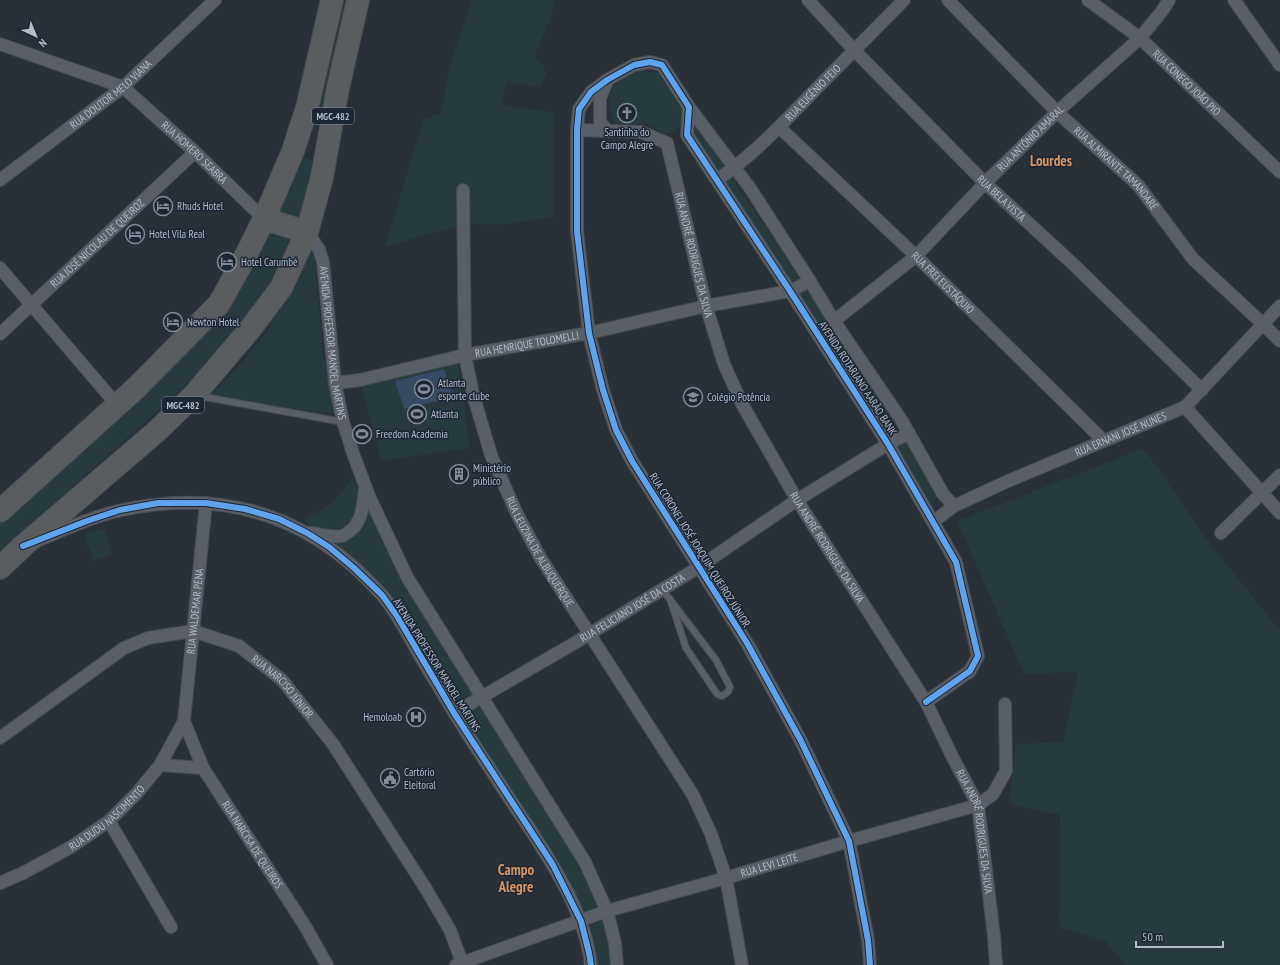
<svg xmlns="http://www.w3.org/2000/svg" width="1280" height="965" viewBox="0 0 1280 965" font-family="'PT Sans Narrow',sans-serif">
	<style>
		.green { fill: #273a3e }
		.water { fill: #384963 }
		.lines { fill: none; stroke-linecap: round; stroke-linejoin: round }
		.lane-casing { stroke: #484c53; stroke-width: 8 }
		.street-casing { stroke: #484c53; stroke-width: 14 }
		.highway-casing { stroke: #474c53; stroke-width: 24 }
		.lane { stroke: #5a5e66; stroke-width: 6 }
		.street { stroke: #5a5e66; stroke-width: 12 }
		.highway { stroke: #5a5d60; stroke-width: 22 }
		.cycleway-casing { stroke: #1d2633; stroke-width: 8 }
		.cycleway { stroke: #60a3ed; stroke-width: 6 }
		.labels { text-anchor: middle; stroke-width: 3; stroke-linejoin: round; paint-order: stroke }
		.shield { fill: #1d2633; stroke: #878f9c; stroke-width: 1 }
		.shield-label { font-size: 10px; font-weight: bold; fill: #b4bcc9 }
		.street-label { font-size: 11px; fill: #b4bcc9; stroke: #1d2633 }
		.poi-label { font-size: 11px; fill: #b4bcc9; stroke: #1d2633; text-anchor: start }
		.district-label { font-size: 15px; font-weight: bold; fill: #d59563; stroke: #1d2633 }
	</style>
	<rect width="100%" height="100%" fill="#2a3038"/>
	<path class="green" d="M339,0h10l-21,111 -12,-2z
		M472,0h82l-4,20 -15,35 12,17 -6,15 -34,-5 -6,23 52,7v105l-56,8 -31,-2 -81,24 38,-128 18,-6 11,-55z
		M637,71l24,2 23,36 -4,19 -15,7 -18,-11h-33l-6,-23 5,-15z
		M691,114l36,52 -9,8 -28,-39z
		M301,156l15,6 -16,62 -23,-6 18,-43z
		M729,173l73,108 -10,6 -71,-107z
		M269,234l21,5 -16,36 -30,50 -30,34 -214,194v-33l199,-180 26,-32 29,-45z
		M313,243l10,111 13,60 -127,-18 27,-26 29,-36 28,-45z
		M806,285l96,149 -9,7 -98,-149z
		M458,364l12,84 -89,13 -21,-80z
		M905,439l33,56 -9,15 -34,-62z
		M1144,448l64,94 72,88v335h-154l-21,-24 -46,-14 1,-112 -51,-11 7,-60 47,-2 15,-70 -54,2 -67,-153z
		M352,478l9,20 -11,25 -9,12 -8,-5 -20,-2 -6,-3 -2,-8 12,-5 17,-11z
		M369,496l108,199 -23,15 -56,-96 -77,-76h32z
		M104,529l8,25 -18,7 -10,-26z
		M482,700l96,158 21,52 -18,6 -21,-52 -100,-150z
		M604,920l9,45h-26l-4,-38z"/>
	<path class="water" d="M444,369l9,28 -49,12 -9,-28z"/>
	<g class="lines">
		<g class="lane-casing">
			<path id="lane" d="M199,396l144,26
				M662,589l54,71 14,27 -2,5 -6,4 -5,-2 -31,-46 -15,-46"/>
		</g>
		<g class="street-casing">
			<g id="street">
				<path id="s1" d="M808,0l46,50 131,133 88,81 129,126"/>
				<path id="s2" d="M948,0l109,112 81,73 55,74 70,65 17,17"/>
				<path id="s3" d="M1088,0l52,38 140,134"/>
				<path d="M1234,0l46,65"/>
				<path id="s4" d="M0,44l123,43 72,65 69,67"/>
				<path d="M607,81l-7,17v24l7,8"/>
				<path d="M689,107l61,81 60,93 24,40 68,100 41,73 11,12"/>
				<path id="s5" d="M779,127l137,129 188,185"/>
				<path d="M577,130l64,2 26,11"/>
				<path id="s6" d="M667,143l39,163 18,58 18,40 55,96 129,202 27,56 25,47 16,131 2,29"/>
				<path id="s7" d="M0,180l123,-93 92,-87"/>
				<path id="s8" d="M717,180c38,-26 69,-60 101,-93 29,-29 57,-58 86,-87"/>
				<path id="s9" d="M463,190l2,165 8,39 18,61 26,59 23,43 153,238 18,39 15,44 16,87"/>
				<path id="s10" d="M307,232l12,17 4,13 12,121 8,39 11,34 15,40 38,81 178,285 22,49 8,32 2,22"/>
				<path d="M0,268l117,137"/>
				<path id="s11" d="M834,321l82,-65 69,-73 72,-71 83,-74 22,-27 7,-11"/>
				<path id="s12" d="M0,334l195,-182"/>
				<path id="s13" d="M335,383l25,-3 105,-25 124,-22 117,-27 84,-15 20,-10"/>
				<path d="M1185,407l95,106"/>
				<path id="s14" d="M933,522l21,-16 54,-25 177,-74 95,-101"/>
				<path d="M310,533c10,1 22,5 32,3 3,-1 5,-3 8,-5 13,-10 13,-28 15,-43"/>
				<path d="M1221,533l59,-58"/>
				<path d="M39,540c27,-11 55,-24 83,-30 102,-22 189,6 259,84 16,18 27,41 39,62 20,33 40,67 61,99 16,24 31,48 47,71 28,43 57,88 63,139"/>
				<path id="s15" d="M454,713l119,-69 126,-77 98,-67 91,-56 21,-11"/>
				<path id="s16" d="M184,721l19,47 102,158 22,39"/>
				<path id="s17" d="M0,738l124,-90 24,-10 45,-7 46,15 43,34 51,64 93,145 24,41 13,35"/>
				<path d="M160,765l43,3"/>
				<path d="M109,821l62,106"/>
				<path id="s18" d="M0,883l23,-10 48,-26 38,-26 28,-28 23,-28 24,-44 22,-218"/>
				<path id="s19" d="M456,965l151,-54 119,-33 123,-37 129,-36 15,-11 13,-23 -1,-67"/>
				<path d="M870,965l-2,-25 -19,-99 -49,-102 -53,-96 -115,-182 -16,-31 -13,-40 -14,-57 -12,-102v-101l2,-21 12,-17 16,-12 27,-15 16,-3 12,3 27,42 -2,28 103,156 98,153 68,118 22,94 -8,15 -44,31"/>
			</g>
		</g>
		<g class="highway-casing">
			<path id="highway" d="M264,219l43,13
				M0,511l136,-123 83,-84 24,-43 21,-42 29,-68 14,-43 25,-108
				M0,568l23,-22 134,-115 37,-36 57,-67 30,-40 26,-56 15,-55 16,-89 20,-88"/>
		</g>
		<use href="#lane" class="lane"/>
		<use href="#street" class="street"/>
		<use href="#highway" class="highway"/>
		<g class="cycleway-casing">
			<path id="cycleway" d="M23,546l64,-25 33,-11 38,-7h48l39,6 34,10 28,14 22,14 25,21 28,27 15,21 57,97 99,152 28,56 8,32 2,12
				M870,965l-2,-25 -19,-99 -49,-102 -53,-96 -115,-182 -16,-31 -13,-40 -14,-57 -12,-102v-101l2,-21 12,-17 16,-12 27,-15 16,-3 12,3 27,42 -2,28 103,156 98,153 68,118 22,94 -8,15 -44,31"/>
		</g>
		<use href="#cycleway" class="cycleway"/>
	</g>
	<defs>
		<g id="church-ring" transform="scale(1)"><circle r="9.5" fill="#1d2633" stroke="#848b96" stroke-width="1.5"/><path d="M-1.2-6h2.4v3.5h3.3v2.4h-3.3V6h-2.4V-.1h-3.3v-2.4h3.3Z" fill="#848b96"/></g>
		<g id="hotel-ring" transform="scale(1)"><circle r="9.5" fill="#1d2633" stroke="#848b96" stroke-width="1.5"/><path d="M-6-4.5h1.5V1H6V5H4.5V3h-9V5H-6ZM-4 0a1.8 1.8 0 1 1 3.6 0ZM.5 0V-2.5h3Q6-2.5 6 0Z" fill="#848b96"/></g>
		<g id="stadium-ring" transform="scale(1)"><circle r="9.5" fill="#1d2633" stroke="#848b96" stroke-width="1.5"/><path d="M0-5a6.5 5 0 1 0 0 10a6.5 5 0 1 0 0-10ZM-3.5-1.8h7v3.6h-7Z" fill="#848b96"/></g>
		<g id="school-ring" transform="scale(1)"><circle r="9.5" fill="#1d2633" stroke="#848b96" stroke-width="1.5"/><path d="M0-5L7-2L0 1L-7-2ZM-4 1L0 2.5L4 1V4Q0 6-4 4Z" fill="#848b96"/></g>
		<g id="building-ring" transform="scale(1)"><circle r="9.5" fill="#1d2633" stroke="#848b96" stroke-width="1.5"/><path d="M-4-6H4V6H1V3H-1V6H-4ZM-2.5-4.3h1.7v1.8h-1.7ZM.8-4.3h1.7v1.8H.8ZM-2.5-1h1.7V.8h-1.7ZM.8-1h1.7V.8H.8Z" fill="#848b96"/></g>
		<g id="hospital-ring" transform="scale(1)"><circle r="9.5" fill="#1d2633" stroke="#848b96" stroke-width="1.5"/><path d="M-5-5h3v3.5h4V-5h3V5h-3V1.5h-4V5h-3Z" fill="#848b96"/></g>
		<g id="civic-ring" transform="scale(1)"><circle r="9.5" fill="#1d2633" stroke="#848b96" stroke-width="1.5"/><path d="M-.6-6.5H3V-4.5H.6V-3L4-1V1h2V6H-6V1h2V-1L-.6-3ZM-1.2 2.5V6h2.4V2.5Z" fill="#848b96"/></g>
	</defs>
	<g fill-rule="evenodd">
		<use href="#church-ring" x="627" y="113"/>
		<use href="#hotel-ring" x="163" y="206"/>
		<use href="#hotel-ring" x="135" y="234"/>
		<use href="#hotel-ring" x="227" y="262"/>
		<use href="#hotel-ring" x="173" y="322"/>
		<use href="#stadium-ring" x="424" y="389"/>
		<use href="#school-ring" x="693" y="397"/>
		<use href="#stadium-ring" x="417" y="414"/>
		<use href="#stadium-ring" x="362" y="434"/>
		<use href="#building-ring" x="459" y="474"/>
		<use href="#hospital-ring" x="416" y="717"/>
		<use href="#civic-ring" x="390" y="778"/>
	</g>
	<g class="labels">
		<g class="shield">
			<rect x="312" y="108" width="42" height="16" rx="3"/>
			<rect x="162" y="397" width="42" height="16" rx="3"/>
		</g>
		<g class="shield-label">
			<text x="333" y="120">MGC-482</text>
			<text x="183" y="409">MGC-482</text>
		</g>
		<g class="street-label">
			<text dy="4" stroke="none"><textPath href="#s3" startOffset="129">RUA CONEGO JOÃO PIO</textPath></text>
			<text dy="4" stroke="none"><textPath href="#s8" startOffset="130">RUA EUGÊNIO FEIO</textPath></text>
			<text dy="4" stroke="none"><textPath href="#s7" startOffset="140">RUA DOUTOR MELO VIANA</textPath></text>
			<text dy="4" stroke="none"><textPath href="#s11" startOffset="269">RUA ANTÔNIO AMARAL</textPath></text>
			<text dy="4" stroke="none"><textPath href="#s4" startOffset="227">RUA HOMERO SEABRA</textPath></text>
			<text dy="4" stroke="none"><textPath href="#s2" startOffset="238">RUA ALMIRANTE TAMANDARÉ</textPath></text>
			<text dy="4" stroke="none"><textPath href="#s1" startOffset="277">RUA BELA VISTA</textPath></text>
			<text dy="4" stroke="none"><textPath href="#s12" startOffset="133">RUA JOSÉ NICOLAU DE QUEIROZ</textPath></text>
			<text dy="4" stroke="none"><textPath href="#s6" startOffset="115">RUA ANDRÉ RODRIGUES DA SILVA</textPath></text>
			<text dy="4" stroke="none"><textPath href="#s5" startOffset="226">RUA FREI EUSTÁQUIO</textPath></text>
			<text dy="4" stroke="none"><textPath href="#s10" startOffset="116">AVENIDA PROFESSOR MANOEL MARTINS</textPath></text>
			<text dy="4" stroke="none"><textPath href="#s13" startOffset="196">RUA HENRIQUE TOLOMELLI</textPath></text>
			<text transform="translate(858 378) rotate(57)" y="4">AVENIDA ROTARIANO AARÃO BANK</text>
			<text dy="4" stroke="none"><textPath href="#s14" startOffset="208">RUA ERNANI JOSÉ NUNES</textPath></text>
			<text dy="4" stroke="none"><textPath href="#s6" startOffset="439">RUA ANDRÉ RODRIGUES DA SILVA</textPath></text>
			<text transform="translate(700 550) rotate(58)" y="4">RUA CORONEL JOSÉ JOAQUIM QUEIROZ JÚNIOR</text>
			<text dy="4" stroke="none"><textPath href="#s9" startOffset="377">RUA LEUZINA DE ALBUQUERQUE</textPath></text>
			<text dy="4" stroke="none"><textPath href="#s15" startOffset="207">RUA FELICIANO JOSÉ DA COSTA</textPath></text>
			<text dy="4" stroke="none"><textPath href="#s18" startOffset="362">RUA WALDEMAR PENA</textPath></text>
			<text transform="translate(437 665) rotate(58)" y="4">AVENIDA PROFESSOR MANOEL MARTINS</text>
			<text dy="4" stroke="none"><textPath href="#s17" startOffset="333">RUA NARCISO JÚNIOR</textPath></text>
			<text dy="4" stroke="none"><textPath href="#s18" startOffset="126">RUA DUDU NASCIMENTO</textPath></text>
			<text dy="4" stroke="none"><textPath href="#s6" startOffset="763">RUA ANDRÉ RODRIGUES DA SILVA</textPath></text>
			<text dy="4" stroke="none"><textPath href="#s16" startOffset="142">RUA NARCISA DE QUEIROS</textPath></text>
			<text dy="4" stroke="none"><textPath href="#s19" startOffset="329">RUA LEVI LEITE</textPath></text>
		</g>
		<g class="poi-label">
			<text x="627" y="136" text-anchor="middle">Santinha do<tspan x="627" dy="13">Campo Alegre</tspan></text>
			<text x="177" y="210">Rhuds Hotel</text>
			<text x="149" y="238">Hotel Vila Real</text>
			<text x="241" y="266">Hotel Carumbé</text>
			<text x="187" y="326">Newton Hotel</text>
			<text x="438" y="387">Atlanta<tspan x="438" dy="13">esporte clube</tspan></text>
			<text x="707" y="401">Colégio Potência</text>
			<text x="431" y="418">Atlanta</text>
			<text x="376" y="438">Freedom Academia</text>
			<text x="473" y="472">Ministério<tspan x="473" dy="13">público</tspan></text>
			<text x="402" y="721" text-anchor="end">Hemoloab</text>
			<text x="404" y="776">Cartório<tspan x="404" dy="13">Eleitoral</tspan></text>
		</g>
		<g class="district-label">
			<text x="1051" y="166">Lourdes</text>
			<text x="516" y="875">Campo<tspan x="516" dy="17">Alegre</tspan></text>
		</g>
	</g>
	<g transform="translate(36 36) rotate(136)" stroke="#1d2633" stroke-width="3" paint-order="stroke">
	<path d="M0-3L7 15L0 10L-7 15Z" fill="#b4bcc9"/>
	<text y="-6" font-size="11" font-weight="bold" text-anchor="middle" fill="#b4bcc9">N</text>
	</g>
	<path d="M1136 941v6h87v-6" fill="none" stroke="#b4bcc9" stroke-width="2"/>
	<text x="1142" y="941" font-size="12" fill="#b4bcc9" stroke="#1d2633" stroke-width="3" paint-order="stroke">50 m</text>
</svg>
